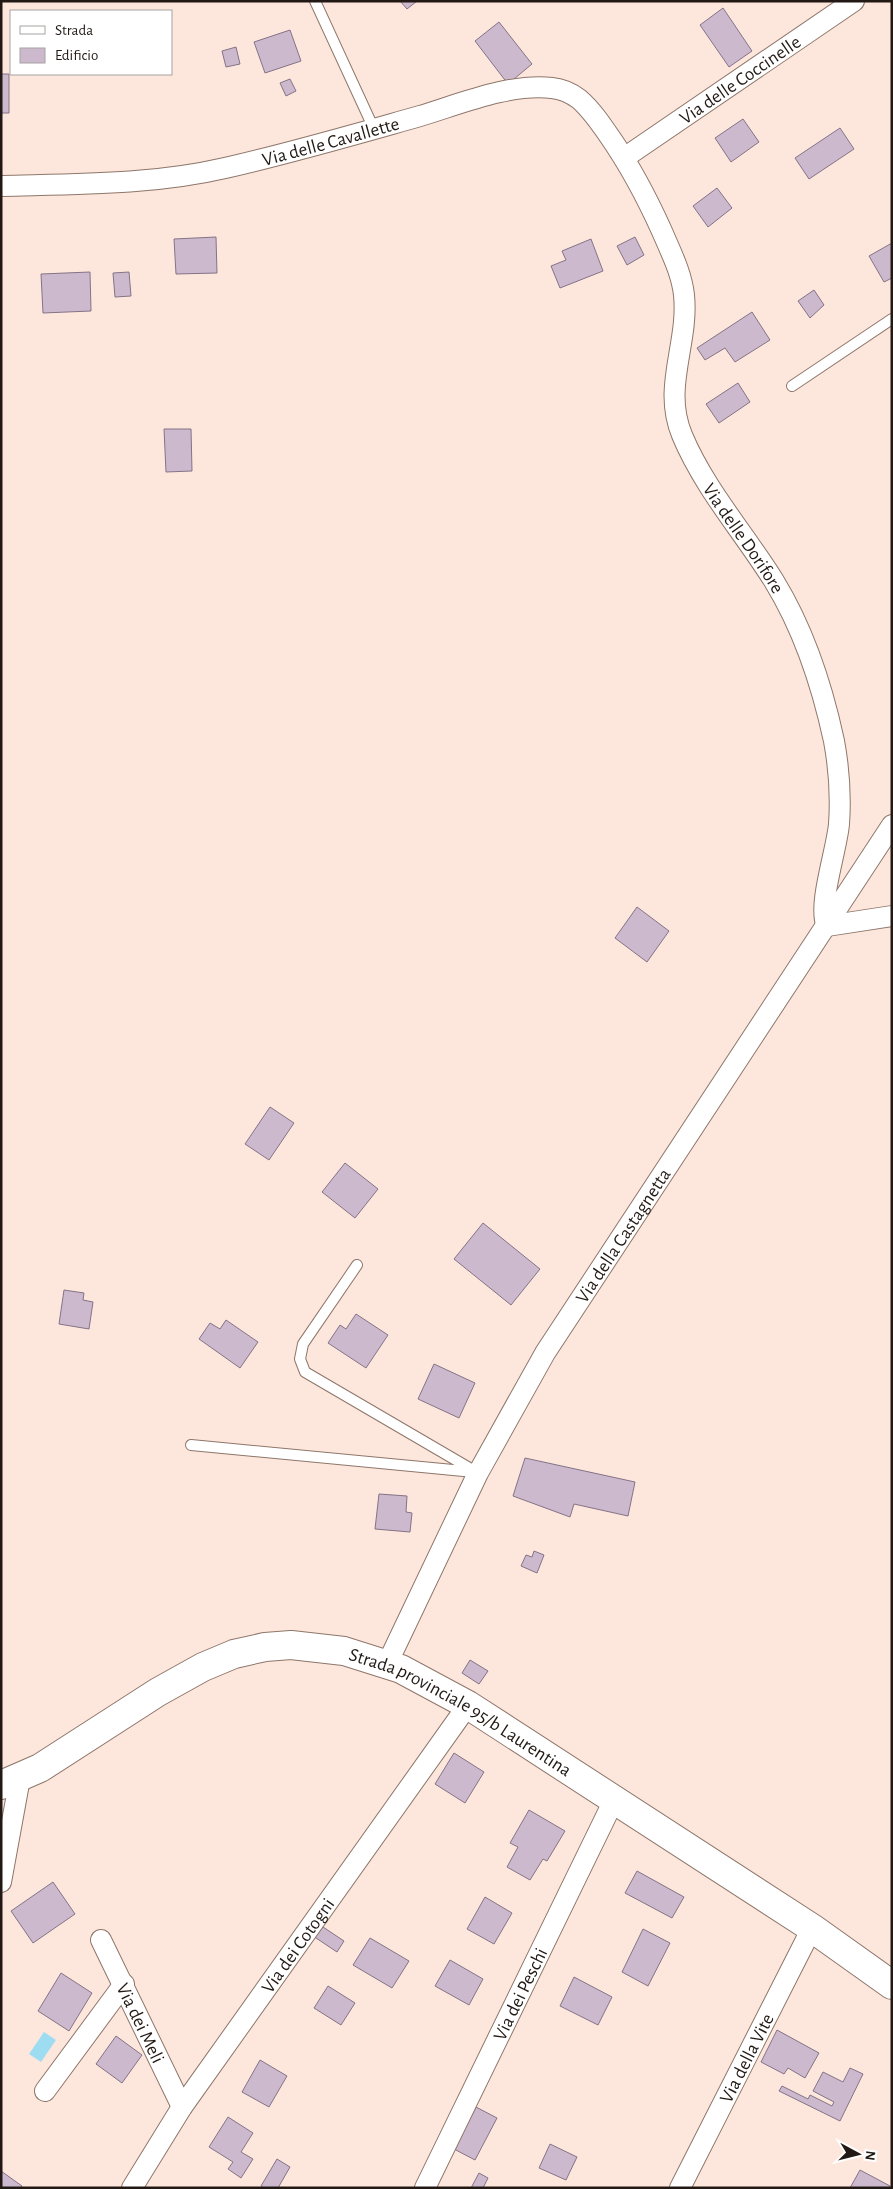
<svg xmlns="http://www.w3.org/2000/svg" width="893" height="2189" viewBox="0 0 893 2189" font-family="'Alegreya Sans',sans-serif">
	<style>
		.water { fill: #9edcf2 }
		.building { fill: #ccb9ce; stroke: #847386 }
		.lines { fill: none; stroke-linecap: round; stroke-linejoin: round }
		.lane-casing { stroke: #8e766a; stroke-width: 12 }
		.street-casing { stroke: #8e766a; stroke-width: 22 }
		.secondary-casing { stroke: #8e766a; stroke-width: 30 }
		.lane { stroke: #fff; stroke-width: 10 }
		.street { stroke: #fff; stroke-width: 20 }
		.secondary { stroke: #fff; stroke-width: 28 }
		.labels { text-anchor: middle; stroke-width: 4; stroke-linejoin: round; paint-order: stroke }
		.street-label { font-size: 19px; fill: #221914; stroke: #fff }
	</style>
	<rect width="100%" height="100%" fill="#fde7dc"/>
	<path class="water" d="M44,2032l12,8 -15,22 -12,-8z"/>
	<path class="building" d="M400,1h17l-10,8z
		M723,8l29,43 -23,16 -29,-42z
		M499,22l33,42 -24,20 -33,-43z
		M290,30l11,31 -36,12 -11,-31z
		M236,47l4,17 -14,3 -4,-16z
		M1,74h8v39h-8z
		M290,79l6,12 -10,5 -6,-13z
		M743,119l16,23 -28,20 -16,-24z
		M840,128l14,21 -45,30 -14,-21z
		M717,188l15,20 -24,19 -15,-21z
		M216,237l1,36 -41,1 -2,-35z
		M635,237l9,18 -17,10 -10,-19z
		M591,239l12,32 -43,17 -9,-22 15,-6 -4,-9z
		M892,243v35l-8,4 -15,-26z
		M90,272l1,39 -48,2 -2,-39z
		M129,272l2,24 -16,1 -2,-24z
		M814,290l10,15 -14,13 -12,-17z
		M752,312l18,28 -35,22 -10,-14 -20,12 -8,-12z
		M738,383l12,19 -31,21 -13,-19z
		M164,429h27l1,42 -26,1z
		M637,907l32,24 -22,31 -32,-24z
		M270,1107l24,16 -25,37 -24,-16z
		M345,1163l33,26 -23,29 -33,-26z
		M483,1223l57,46 -29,36 -57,-46z
		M64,1290l20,3 -1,7 10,2 -4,27 -30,-5z
		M356,1314l32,21 -22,33 -38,-25 12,-18 6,4z
		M226,1320l32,22 -18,26 -41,-29 11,-16 10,6z
		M434,1364l41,19 -16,35 -41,-19z
		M525,1458l110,24 -7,34 -54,-12 -4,13 -57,-21z
		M379,1494l28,2 -1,16 6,1 -2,19 -35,-3z
		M534,1551l10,4 -7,18 -16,-7 5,-11 6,2z
		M470,1660l18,11 -9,13 -17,-11z
		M454,1753l30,19 -19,31 -30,-19z
		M529,1810l36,21 -18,30 -4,-2 -13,21 -23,-13 11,-20 -8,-4z
		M637,1871l47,26 -12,21 -47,-25z
		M53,1882l22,32 -42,29 -22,-32z
		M485,1897l27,16 -18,31 -27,-15z
		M320,1925l24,16 -7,11 -24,-16z
		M643,1929l27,14 -22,43 -26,-14z
		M370,1938l39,23 -17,27 -39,-23z
		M450,1960l33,19 -14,26 -34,-19z
		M61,1973l31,20 -23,38 -31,-20z
		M574,1977l38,20 -14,28 -38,-19z
		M328,1986l27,17 -14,22 -27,-17z
		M777,2030l42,23 -14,25 -17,-10 -4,6 -23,-12z
		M116,2036l26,19 -20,28 -26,-19z
		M260,2060l27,16 -18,31 -27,-15z
		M850,2068l13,6 -23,47 -61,-30 3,-5 26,13 2,-4 22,11 2,-4 -21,-11 10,-19 20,10z
		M476,2107l21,11 -22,42 -21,-11z
		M228,2117l25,16 -12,19 12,7 -12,19 -13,-9 5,-7 -24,-15z
		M550,2144l27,13 -11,23 -27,-12z
		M277,2159l13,8 -12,21h-14l-3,-2z
		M860,2170l30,16 -1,2h-39z
		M1,2171l21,15 -1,2h-20z
		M479,2173l9,5 -5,10h-12z"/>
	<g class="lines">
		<g class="lane-casing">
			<path id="lane" d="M315,1l59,128
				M792,386l100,-67
				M357,1265l-54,79 -3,15 5,13 173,101
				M191,1445l283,27"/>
		</g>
		<g class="street-casing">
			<g id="street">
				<path id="s1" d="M624,158l230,-157"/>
				<path id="s2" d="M1,186c75,-2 151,-1 224,-18 66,-15 131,-34 195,-52 40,-12 90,-33 132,-28 10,1 19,5 27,11 15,13 26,31 37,47 21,32 37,64 52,99 7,16 14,32 16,50 5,49 -22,92 -2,140 22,53 62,98 92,146 30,49 48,104 60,160 5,27 7,55 5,83 -2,25 -22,83 -12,102l65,-10"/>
				<path id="s3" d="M387,1664l91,-191 67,-120 347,-528"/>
				<path d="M1,1882l19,-104"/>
				<path id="s4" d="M101,1940l81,167"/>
				<path d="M45,2091l79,-107"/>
				<path id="s5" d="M132,2188l50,-81 286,-402"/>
				<path id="s6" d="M425,2188l189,-388"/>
				<path id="s7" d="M680,2188l132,-260"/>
			</g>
		</g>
		<g class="secondary-casing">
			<g id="secondary">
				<path id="s8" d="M1,1785l39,-17 118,-76 45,-25 31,-13 31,-7 26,-2 53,6 57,18 67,36 344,223 80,57"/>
			</g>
		</g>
		<use href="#lane" class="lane"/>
		<use href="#street" class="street"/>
		<use href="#secondary" class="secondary"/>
	</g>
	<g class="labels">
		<g class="street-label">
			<text dy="7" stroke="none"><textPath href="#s1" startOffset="140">Via delle Coccinelle</textPath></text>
			<text dy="7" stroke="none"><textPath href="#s2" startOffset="334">Via delle Cavallette</textPath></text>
			<text dy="7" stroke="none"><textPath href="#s2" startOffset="1079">Via delle Dorifore</textPath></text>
			<text dy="7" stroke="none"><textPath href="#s3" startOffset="490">Via della Castagnetta</textPath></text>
			<text dy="7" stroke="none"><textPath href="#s8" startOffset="511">Strada provinciale 95/b Laurentina</textPath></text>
			<text dy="7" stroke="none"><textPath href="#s5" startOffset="294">Via dei Cotogni</textPath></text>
			<text dy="7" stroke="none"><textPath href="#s6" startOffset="216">Via dei Peschi</textPath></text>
			<text dy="7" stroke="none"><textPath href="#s4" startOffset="92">Via dei Meli</textPath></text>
			<text dy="7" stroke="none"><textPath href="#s7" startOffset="146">Via della Vite</textPath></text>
		</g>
	</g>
	<rect width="893" height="2189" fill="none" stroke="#221914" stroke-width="5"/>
	<rect x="10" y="10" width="162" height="65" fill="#ffffff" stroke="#a7a3a1"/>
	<rect x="20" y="26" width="25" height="8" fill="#ffffff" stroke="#a7a3a1"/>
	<text x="55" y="35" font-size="15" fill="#221914">Strada</text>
	<rect x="20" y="48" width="25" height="15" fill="#ccb9ce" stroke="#a7a3a1"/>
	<text x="55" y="60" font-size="15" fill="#221914">Edificio</text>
	<g transform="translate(858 2154) rotate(97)" stroke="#ffffff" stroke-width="4" paint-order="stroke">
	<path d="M0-4L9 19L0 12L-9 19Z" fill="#221914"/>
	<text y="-8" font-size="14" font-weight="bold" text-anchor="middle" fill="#221914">N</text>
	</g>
</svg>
